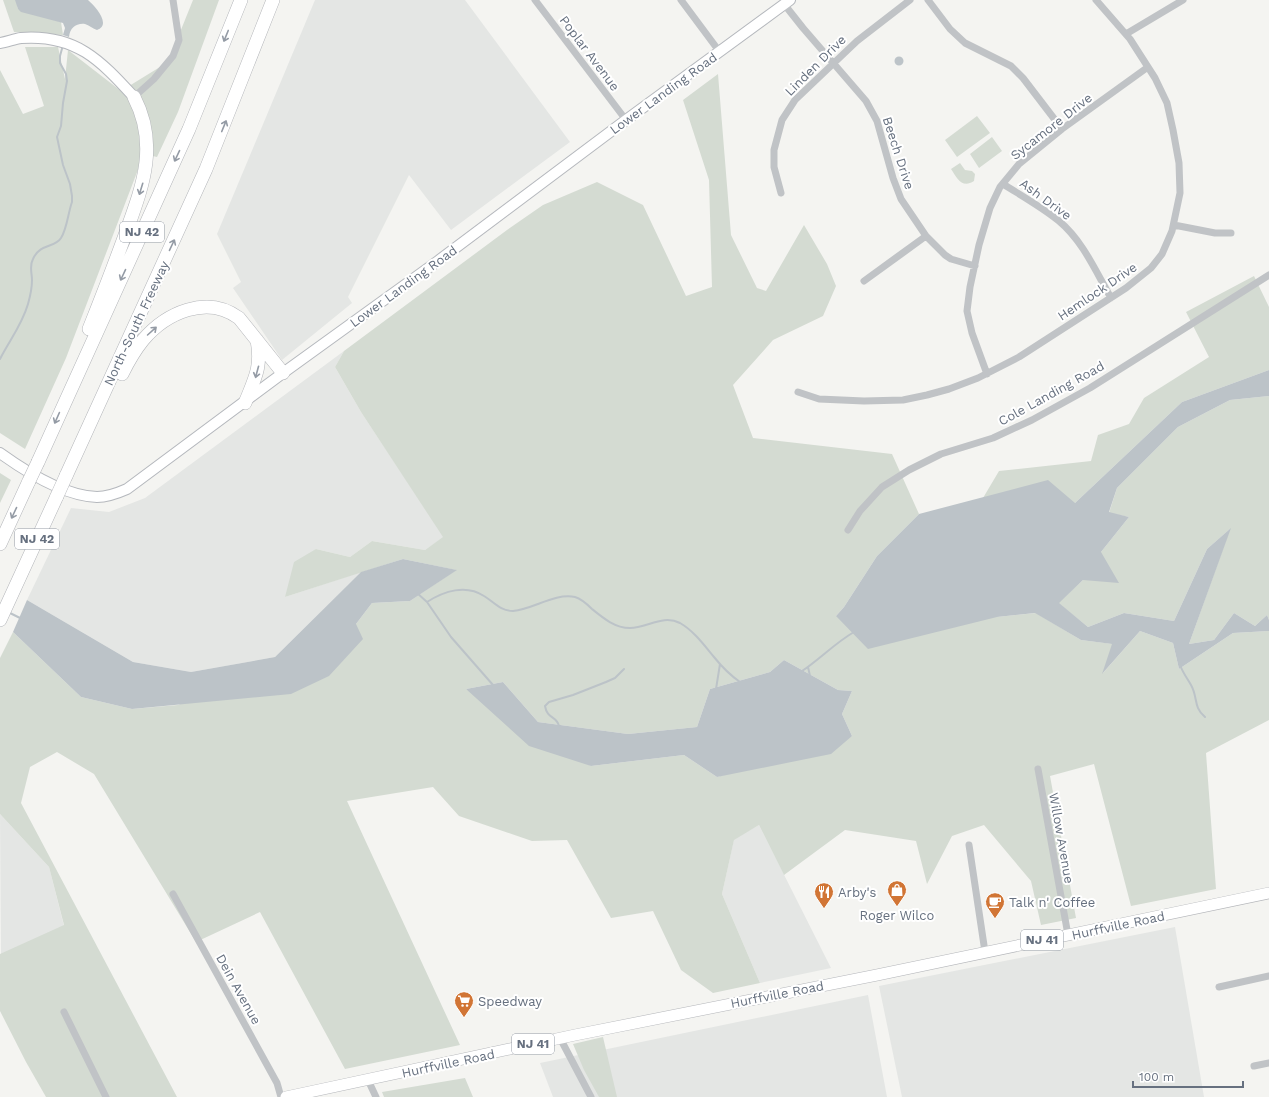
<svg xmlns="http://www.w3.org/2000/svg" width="1269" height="1097" viewBox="0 0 1269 1097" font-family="'Work Sans',sans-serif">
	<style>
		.built { fill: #e4e6e4 }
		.green { fill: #d4dbd2; fill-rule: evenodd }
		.water { fill: #bcc3c8 }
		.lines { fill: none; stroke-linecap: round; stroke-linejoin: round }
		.stream { stroke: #bcc3c8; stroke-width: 2 }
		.secondary-casing { stroke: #b5b8bd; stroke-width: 12 }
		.primary-casing { stroke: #b4b6ba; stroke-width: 12 }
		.highway-casing { stroke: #b3b5b9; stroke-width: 14 }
		.street { stroke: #c0c3c6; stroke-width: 7 }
		.secondary { stroke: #fff; stroke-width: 10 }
		.primary { stroke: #fff; stroke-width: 11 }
		.highway { stroke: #fff; stroke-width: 13 }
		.highway-bridge-casing { stroke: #b3b5b9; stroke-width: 14; stroke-linecap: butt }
		.highway-bridge { stroke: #fff; stroke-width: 13 }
		.oneway { stroke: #949ba5 }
		.labels { text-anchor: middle; stroke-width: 4; stroke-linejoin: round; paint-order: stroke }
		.shield { fill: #fff; stroke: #949ba5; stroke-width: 1 }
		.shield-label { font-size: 12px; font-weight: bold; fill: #66707f }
		.street-label { font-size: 13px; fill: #66707f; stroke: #fff }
		.poi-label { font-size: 13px; fill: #66707f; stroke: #fff; text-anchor: start }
	</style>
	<rect width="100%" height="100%" fill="#f4f4f1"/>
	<path class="built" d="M315,0h150l105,142 -119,88 -42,-55 -61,122 4,6 -70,57 -49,-72 8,-6 -24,-48z
		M344,351l-9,16 26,45 83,125 -19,13 -53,-9 -22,16 -34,-8 -31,48 76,-25 -86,85 -84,15 -58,-10 -106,-62 44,-92 38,4 36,-14z
		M0,814l49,53 15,59 -63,29z
		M759,825l72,143 -71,15 -38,-89 12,-55z
		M1175,927l29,170h-302l-23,-111z
		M868,995l19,102h-334l-13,-34z"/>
	<path class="green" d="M3,0h13l2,9 43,13 2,13 -49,-3z
		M193,0h26l-41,112 -21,45 -13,-3 -78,204 -41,91 -25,-16v-363l23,44 21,-8 -19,-59h33l7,32 3,-29 53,41 47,-29z
		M718,74l13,161 26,53 9,3 38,-66 23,39 9,22 -13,30 -50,24 -40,45 20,53 139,16 27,60 -42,42 -33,51 -8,9 161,1 39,-4 45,27 32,4 -10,29 37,-42 33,12 6,26 54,-36 36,-2v89l-63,33 10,136 -85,17 -37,-142 -44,12 26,142 -35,7 -10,-44 -47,-56 -32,11 -25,48 -11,-43 -71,-11 -61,45 -25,-50 -25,15 -12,54 38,89 -47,10 -32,-23 -28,-59 -42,7 -44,-78 -35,1 -73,-25 -26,-29 -86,14 113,244 -115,24 -85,-157 -64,30 -102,-168 -37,-22 -27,15 -9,36 156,294h-131l-20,-35 -26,-51v-57l64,-29 -15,-58 -49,-53v-156l13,-26 68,65 51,12 46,-4 178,-81 16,-21 38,-2 46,-31 -53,-11 -118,38 9,-35 22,-13 34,8 22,-16 53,9 18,-13 -82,-125 -26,-45 9,-16 163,-121 36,-25 54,-23 46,23 43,91 26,-9 -3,-107 -26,-80zM784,660l54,30 14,1 -10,23 10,22 -135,41 -33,-22 -93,11 -125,-77 37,-7 35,40 90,12 69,-7 13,-38 60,-17z
		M977,116l13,17 -33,24 -12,-17z
		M992,137l10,14 -23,17 -9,-14z
		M960,163l5,7 7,1 3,3 -1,7c-12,8 -17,-3 -23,-12z
		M1254,276l15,31v63l-87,32 -107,101 -92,-5 16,-27 92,-10 7,-26 31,-11 15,-26 65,-41 -23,-45z
		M1269,396v224l-2,-5 -12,11 -21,-13 -20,27 -25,4 41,-115 -23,20 -33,72 -50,-8 -36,14 -30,-24 25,-23 18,-28 28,-35 -20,-4 8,-25 61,-61 52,-27z
		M0,473l11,7 -11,23z
		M603,1037l14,60h-18l-15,-27 -11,-26z
		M465,1078l8,19h-89l-2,-5z"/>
	<path class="water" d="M15,0h73c7,6 24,25 9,30 -4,-1 -8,-5 -12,-6 -9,-1 -15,4 -16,13l-6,-2 2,-7 -2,-5 -42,-11 -3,-3z
		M894.5 61a4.5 4.5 0 1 1 9 0a4.5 4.5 0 1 1-9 0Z
		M1269,370v26l-39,4 -52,27 -61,61 -8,24 20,5 -28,35 18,31 -36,-3 -24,23 29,24 36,-14 50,8 33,-72 24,-21 -42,116 25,-4 20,-27 21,13 12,-11 2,5v11l-36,2 -54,36 -6,-26 -33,-12 -38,43 10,-30 -31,-4 -46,-27 -38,4 -129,32 -32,-33 8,-9 33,-51 42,-42 129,-34 27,23 107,-101z
		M403,559l54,11 -47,31 -38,2 -16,21 7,15 -34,37 -38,18 -159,15 -51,-12 -68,-65 14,-32 106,62 58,10 84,-15 86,-85z
		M784,660l54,30 14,1 -10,23 10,22 -21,18 -114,23 -33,-22 -93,11 -62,-20 -63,-57 37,-7 35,40 90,12 69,-7 13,-38 60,-17z"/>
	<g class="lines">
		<path class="stream" d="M0,359c9,-18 22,-34 28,-55 2,-7 4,-16 4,-24 0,-7 -3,-14 1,-21 7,-16 22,-11 28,-21 6,-9 7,-25 11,-36v-6l-2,-12 -7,-19 -6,-28 4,-11 2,-23 4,-22 -1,-7 -6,-11v-7l3,-11
			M417,593l10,9 24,35 42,48
			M427,602c17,-11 39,-18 57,-6 10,6 16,15 29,15 21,-2 41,-18 62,-14 7,2 12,7 17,12 11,9 23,19 38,19 17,0 33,-14 50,-5 14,8 24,22 34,34 8,10 16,18 26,25
			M8,612l12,6
			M1180,665c3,8 7,13 11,20 7,12 2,22 14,32
			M808,667l2,9
			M802,671c18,-12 33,-28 52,-39
			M716,689l4,-25
			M559,726c-2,-10 -12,-7 -14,-20l4,-4 24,-7 33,-13 9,-4 9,-9"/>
		<g class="secondary-casing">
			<path id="secondary" d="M0,43c7,-1 14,-4 21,-5 55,-4 79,22 113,59
				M0,453c25,18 65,43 97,44 10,0 21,-4 30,-8l156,-116 155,-112 188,-141 164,-120"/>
		</g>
		<g class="primary-casing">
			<path id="primary" d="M286,1097l289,-62 302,-60 392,-82"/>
		</g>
		<g class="highway-casing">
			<path id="highway" d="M89,329c12,-30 24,-61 35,-91 17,-48 36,-91 10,-141
				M122,374c6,-12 12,-23 21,-34 23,-27 64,-46 96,-22l44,55
				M245,403c10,-25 17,-36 12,-63
				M38,462l151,-333 52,-129
				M66,476l140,-307 67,-169
				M0,544l29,-63
				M0,620l57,-124"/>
		</g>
		<path class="street" d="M535,0l91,120
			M681,0l38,51
			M928,0l22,29 15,14 46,23 12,12 39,51
			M784,4l19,24 63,73 11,20 16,57 8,21 25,37 19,19 6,4 24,7
			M1126,34l57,-34
			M134,97l20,-18 19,-23 6,-16 -6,-40
			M1003,184c19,12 39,23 56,37 24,20 37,51 52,77
			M781,193l-7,-26v-17l8,-30 13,-20 62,-59 53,-41
			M1174,225l41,8h16
			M864,281l62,-45
			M987,374l-15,-41 -5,-22 3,-24 9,-42 11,-37 10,-21 19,-23 43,-35 86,-62
			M798,392l21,7 45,2 39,-1 24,-5 22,-6 29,-11 41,-21 107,-69 25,-20 11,-14 10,-23 8,-38 -1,-30 -6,-33 -6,-27 -12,-25 -25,-39 -34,-39
			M848,530l12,-19 22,-24 27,-17 32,-16 52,-16 39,-18 58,-32 179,-113
			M1038,769l30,166
			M969,845l16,107
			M173,894l104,189 4,14
			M1219,987l50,-11
			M64,1012l42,85
			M560,1038l31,59
			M1254,1066l15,-3
			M368,1080l8,17"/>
		<use href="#secondary" class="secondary"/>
		<use href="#primary" class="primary"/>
		<use href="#highway" class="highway"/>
		<g class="highway-bridge-casing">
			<path id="highway-bridge" d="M29,481l9,-19
				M57,496l9,-20"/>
		</g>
		<use href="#highway-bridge" class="highway-bridge"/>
	</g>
	<defs><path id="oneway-shaft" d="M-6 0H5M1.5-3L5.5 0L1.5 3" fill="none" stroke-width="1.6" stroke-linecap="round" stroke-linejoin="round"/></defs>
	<g class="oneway">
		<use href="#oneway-shaft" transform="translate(226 36) rotate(112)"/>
		<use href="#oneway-shaft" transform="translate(224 126) rotate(-68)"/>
		<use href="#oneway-shaft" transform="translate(177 156) rotate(115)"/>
		<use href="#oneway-shaft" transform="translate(141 189) rotate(107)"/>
		<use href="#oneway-shaft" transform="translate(172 245) rotate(-65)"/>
		<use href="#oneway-shaft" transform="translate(123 275) rotate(115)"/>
		<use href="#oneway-shaft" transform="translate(152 331) rotate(-42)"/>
		<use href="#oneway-shaft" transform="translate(257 372) rotate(105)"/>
		<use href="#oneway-shaft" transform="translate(57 418) rotate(114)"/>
		<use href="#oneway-shaft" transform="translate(14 513) rotate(115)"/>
	</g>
	<defs>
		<g id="shop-pin" transform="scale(1)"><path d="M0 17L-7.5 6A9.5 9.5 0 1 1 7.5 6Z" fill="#d17535" stroke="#fff"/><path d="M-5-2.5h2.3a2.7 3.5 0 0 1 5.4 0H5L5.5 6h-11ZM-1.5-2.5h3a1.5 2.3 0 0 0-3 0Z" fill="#fff"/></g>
		<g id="restaurant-pin" transform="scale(1)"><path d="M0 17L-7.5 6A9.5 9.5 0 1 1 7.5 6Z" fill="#d17535" stroke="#fff"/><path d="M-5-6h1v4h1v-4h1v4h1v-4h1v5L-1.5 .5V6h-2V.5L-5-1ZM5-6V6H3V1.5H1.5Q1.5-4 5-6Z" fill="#fff"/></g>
		<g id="cafe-pin" transform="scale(1)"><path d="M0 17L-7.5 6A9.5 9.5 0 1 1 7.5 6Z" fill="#d17535" stroke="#fff"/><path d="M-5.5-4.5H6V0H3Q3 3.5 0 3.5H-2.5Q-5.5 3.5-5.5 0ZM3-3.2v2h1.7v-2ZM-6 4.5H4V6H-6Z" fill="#fff"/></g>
		<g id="supermarket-pin" transform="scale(1)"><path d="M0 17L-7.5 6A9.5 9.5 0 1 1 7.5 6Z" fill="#d17535" stroke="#fff"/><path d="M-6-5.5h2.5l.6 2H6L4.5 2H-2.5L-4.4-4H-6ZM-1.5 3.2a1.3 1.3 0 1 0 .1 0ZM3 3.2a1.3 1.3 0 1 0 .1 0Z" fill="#fff"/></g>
	</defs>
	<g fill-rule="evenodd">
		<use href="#shop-pin" x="897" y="890"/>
		<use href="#restaurant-pin" x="824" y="892"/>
		<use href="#cafe-pin" x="995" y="902"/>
		<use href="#supermarket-pin" x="464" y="1001"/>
	</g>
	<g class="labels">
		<g class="shield">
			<rect x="120" y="222" width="44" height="20" rx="3"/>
			<rect x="15" y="529" width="44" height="20" rx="3"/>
			<rect x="1021" y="930" width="42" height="20" rx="3"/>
			<rect x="512" y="1034" width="42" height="20" rx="3"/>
		</g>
		<g class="shield-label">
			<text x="142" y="236">NJ 42</text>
			<text x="37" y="543">NJ 42</text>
			<text x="1042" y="944">NJ 41</text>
			<text x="533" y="1048">NJ 41</text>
		</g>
		<g class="street-label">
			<text transform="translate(590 53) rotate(53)" y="5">Poplar Avenue</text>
			<text transform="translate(815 65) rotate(-45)" y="5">Linden Drive</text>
			<text transform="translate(663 93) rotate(-36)" y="5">Lower Landing Road</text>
			<text transform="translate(1051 126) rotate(-38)" y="5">Sycamore Drive</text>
			<text transform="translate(899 153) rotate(72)" y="5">Beech Drive</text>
			<text transform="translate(1046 199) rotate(36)" y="5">Ash Drive</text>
			<text transform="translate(403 286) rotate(-36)" y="5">Lower Landing Road</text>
			<text transform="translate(1097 291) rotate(-34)" y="5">Hemlock Drive</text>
			<text transform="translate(136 323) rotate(-65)" y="5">North-South Freeway</text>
			<text transform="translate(1051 393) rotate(-29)" y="5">Cole Landing Road</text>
			<text transform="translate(1062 838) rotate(80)" y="5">Willow Avenue</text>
			<text transform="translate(1118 925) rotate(-12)" y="5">Hurffville Road</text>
			<text transform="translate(239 989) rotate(61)" y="5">Dein Avenue</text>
			<text transform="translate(777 994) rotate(-11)" y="5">Hurffville Road</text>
			<text transform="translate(448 1063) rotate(-12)" y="5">Hurffville Road</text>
		</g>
		<g class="poi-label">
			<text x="838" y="897">Arby's</text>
			<text x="1009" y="907">Talk n' Coffee</text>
			<text x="897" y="920" text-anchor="middle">Roger Wilco</text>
			<text x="478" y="1006">Speedway</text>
		</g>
	</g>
	<path d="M1133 1081v6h110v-6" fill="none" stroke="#66707f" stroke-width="2"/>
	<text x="1139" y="1081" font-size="12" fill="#66707f" stroke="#ffffff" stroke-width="3" paint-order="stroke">100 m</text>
</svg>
